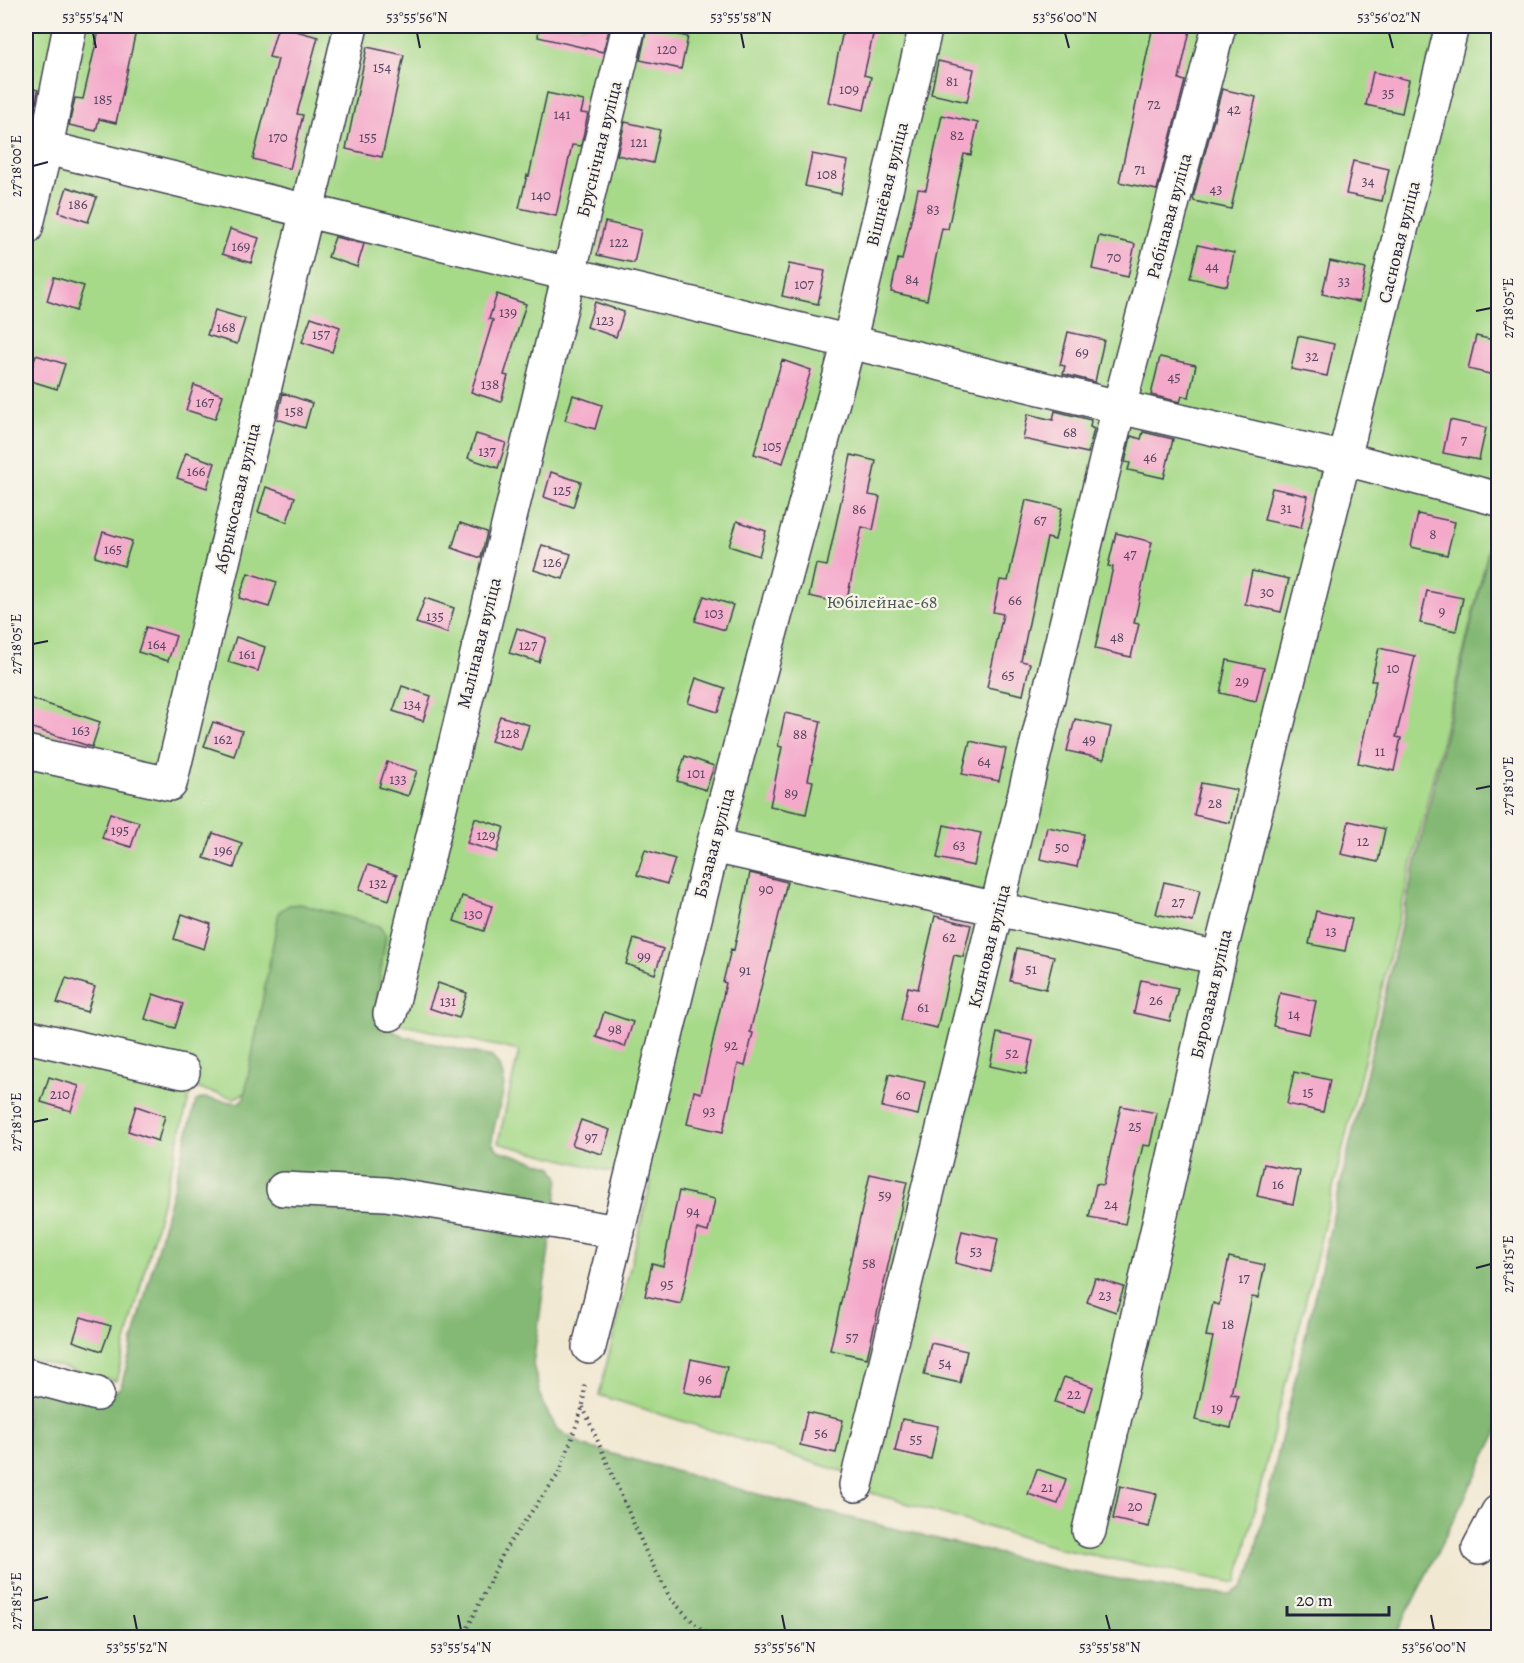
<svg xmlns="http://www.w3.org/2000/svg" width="1524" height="1663" viewBox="0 0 1524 1663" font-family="Alegreya,serif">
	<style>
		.green { fill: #a6d988; stroke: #647e62; stroke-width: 1.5 }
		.forest { fill: #84b974; stroke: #536e58; stroke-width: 1.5 }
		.building { fill: #f4a9ca }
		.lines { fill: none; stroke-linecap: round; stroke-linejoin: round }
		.minor-casing { stroke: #414052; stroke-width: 36 }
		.path { stroke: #414052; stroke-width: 4; stroke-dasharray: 1.5 4.5; stroke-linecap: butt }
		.minor { stroke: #fff; stroke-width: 33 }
		.ticks { fill: none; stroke: #22223b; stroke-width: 2 }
		.labels { text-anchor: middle; stroke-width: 4.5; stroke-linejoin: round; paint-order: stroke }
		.number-label { font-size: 15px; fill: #56445f }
		.street-label { font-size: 18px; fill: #22223b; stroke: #f7f3e8 }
		.park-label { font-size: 18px; fill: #4a5952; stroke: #f7f3e8 }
		.neatline { fill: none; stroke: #22223b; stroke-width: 2 }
		.ticks-label { font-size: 15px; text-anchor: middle; fill: #22223b }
	</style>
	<rect width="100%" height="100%" fill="#f7f3e8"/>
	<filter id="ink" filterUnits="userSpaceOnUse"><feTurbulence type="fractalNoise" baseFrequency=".0167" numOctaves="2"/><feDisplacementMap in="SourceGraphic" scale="12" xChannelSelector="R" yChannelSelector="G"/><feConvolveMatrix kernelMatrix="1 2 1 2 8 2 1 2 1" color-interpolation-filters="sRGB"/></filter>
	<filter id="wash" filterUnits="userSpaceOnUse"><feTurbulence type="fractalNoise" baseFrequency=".008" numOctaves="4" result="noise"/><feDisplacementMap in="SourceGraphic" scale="24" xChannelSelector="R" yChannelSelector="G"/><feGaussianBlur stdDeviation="1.35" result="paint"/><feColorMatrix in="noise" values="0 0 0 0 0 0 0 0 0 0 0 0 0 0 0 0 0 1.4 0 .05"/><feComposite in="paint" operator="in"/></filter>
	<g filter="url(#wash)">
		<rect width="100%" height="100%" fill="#f1e8d1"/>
		<path class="green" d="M26,26h1472v484l-261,1073 -172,-33 -200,-59 -15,-17 -251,-79 52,-213 -153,-39 21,-92 -119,-27 -166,74 -42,-11 -76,294 -90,-23z"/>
		<path class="forest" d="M1498,509v922l-103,206h-1369v-253l81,13 14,-10 75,-286 8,-3 34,5 6,-5 35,-186 10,-7 11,-1 79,22 7,9 -11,76c6,14 18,21 31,26l86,20c26,26 1,54 0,86l6,7 55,17 6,11 -26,186 9,38 15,27 27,17 217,60 265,64 131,23 34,1 12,-7 7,-14z"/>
		<g id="blocks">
			<path class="building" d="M100,26h37l-21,97 -17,-4 -3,12 -27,-6 6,-27 8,1z
				M278,26l40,11 -21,77 6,1 -13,54 -37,-10 25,-100 -9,-2z
				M539,26h71l-7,26 -65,-15z
				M844,26h31l-11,49 7,2 -7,33 -36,-8z
				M1153,26h38l-12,53 6,2 -28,109 -38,-8z
				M647,27l41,10 -7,32 -41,-9z
				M367,47l37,8 -22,102 -36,-8z
				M938,61l36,8 -7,33 -36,-8z
				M1373,72l36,8 -7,33 -36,-8z
				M26,87l12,3 -5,27 -7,-2z
				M1222,89l34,8 -25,112 -37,-8 -1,-3z
				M547,93l37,8 -3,12 7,1 -7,32 -9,-1 -16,71 -37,-8 8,-33 2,1z
				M942,115l36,8 -7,32 -7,-1 -16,75 -6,-1 -15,72 -36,-8 7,-33 4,1 16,-71 8,1z
				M625,122l35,8 -7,33 -36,-8z
				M812,154l36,7 -7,33 -36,-8z
				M1353,161l36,8 -7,32 -36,-7z
				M67,187l30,10 -9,25 -29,-10z
				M605,222l36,8 -7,33 -37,-8z
				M230,229l29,9 -8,25 -29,-9z
				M1099,236l36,8 -7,33 -36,-8z
				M335,237l29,7 -7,23 -29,-10z
				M1198,245l36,8 -7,33 -37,-8z
				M1330,261l36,8 -7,33 -37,-8z
				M789,264l36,7 -7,33 -36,-8z
				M54,277l30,9 -8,25 -29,-10z
				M497,294l29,10 -22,71 4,1 -7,26 -30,-10 22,-72 -4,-1z
				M595,302l29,10 -8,25 -29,-10z
				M215,310l30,9 -8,25 -30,-9z
				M311,317l29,10 -8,25 -30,-10z
				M1068,332l36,8 -9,42 -32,-8 2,-8 -5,-1z
				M1298,336l36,8 -7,32 -36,-7z
				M1476,336l22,5v35l-30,-7z
				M36,355l29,9 -8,25 -29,-9z
				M1160,357l36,8 -7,32 -7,-1 -2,6 -29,-7z
				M782,360l29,10 -28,93 -29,-9z
				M194,385l29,10 -8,24 -29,-9z
				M283,393l29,10 -7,25 -28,-9z
				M573,395l29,10 -7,24 -30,-9z
				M1055,411l36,9 -1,7 4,2 -6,24 -65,-14 5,-25 25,6z
				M1450,420l36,8 -7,32 -36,-7z
				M1143,432l30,7 -9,39 -36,-8 2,-7 -5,-1 6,-26 10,3z
				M476,434l30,9 -8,25 -30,-10z
				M186,453l29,10 -8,25 -30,-10z
				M851,455l25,6 -7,34 11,2 -7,33 -11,-3 -16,77 -37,-8 7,-32 11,2z
				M551,472l30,10 -8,25 -29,-10z
				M266,487l29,10 -8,25 -29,-10z
				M1272,488l36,8 -7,32 -37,-8z
				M1026,500l36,8 -7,32 -8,-2 -26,123 9,2 -7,32 -36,-8 16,-73 -10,-2 7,-32 8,1z
				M1418,514l37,8 -8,33 -36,-8z
				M737,521l29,10 -7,25 -30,-10z
				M460,523l27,9 -6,26 -29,-10z
				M103,532l29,9 -8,25 -29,-9z
				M1116,533l36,9 -18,81 5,1 -8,33 -36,-8 18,-82 -5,-1z
				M542,545l29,9 -8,25 -29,-9z
				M1252,571l37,8 -8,33 -36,-8z
				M248,573l29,9 -8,25 -30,-9z
				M1427,591l36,7 -7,33 -36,-8z
				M704,596l29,9 -8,25 -30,-9z
				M425,598l29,10 -7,25 -31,-10z
				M146,627l30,9 -8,25 -30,-9z
				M517,628l29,10 -7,24 -30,-9z
				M236,637l29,10 -7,24 -30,-9z
				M1379,648l36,8 -19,81 5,1 -7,33 -36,-8 18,-82h-5z
				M1227,660l37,8 -8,33 -36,-8z
				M696,678l29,10 -7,24 -30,-9z
				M402,686l29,10 -8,25 -30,-10z
				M26,697l74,25 -8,25 -66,-21z
				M785,713l36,8 -13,59 5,1 -7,33 -36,-8 12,-59 -4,-1z
				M500,716l29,9 -8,25 -30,-9z
				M1075,719l36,8 -7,32 -37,-8z
				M213,722l29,9 -8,25 -30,-10z
				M970,741l36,8 -7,32 -37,-7z
				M685,756l29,10 -8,24 -29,-9z
				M387,762l30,9 -9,25 -29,-9z
				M1201,783l36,7 -7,33 -36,-8z
				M110,813l29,9 -8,25 -29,-9z
				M475,818l29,9 -7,25 -30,-9z
				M1349,821l36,8 -7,33 -37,-8z
				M944,825l37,8 -7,33 -37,-8z
				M1047,827l37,7 -7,33 -37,-8z
				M213,833l29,10 -8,25 -30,-10z
				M645,850l30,9 -8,25 -30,-9z
				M368,865l29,10 -8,25 -30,-10z
				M750,873l37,9 -37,150 3,1 -8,33 -7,-2 -15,68 -36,-8 7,-33 7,2 25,-110 -3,-1 8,-33 3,1z
				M1164,882l36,8 -7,32 -37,-8z
				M462,896l30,10 -8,25 -30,-10z
				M1316,911l36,8 -7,32 -36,-7z
				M182,914l29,10 -7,25 -30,-10z
				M935,916l36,9 -8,32 -9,-2 -17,73 -36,-8 7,-33 10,2z
				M634,939l29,10 -8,25 -29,-10z
				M1017,948l37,8 -8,33 -36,-8z
				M66,978l29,9 -8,25 -30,-9z
				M1141,980l37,8 -8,33 -36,-8z
				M438,983l29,10 -8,25 -30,-10z
				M1280,993l36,8 -7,33 -36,-8z
				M153,994l30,10 -8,24 -30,-9z
				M604,1012l29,10 -8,25 -29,-10z
				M997,1033l36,8 -7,33 -36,-8z
				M1294,1072l36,8 -7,32 -36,-8z
				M889,1074l36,8 -7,33 -36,-8z
				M49,1077l30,9 -8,25 -30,-9z
				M136,1106l29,10 -7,25 -30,-10z
				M1121,1106l36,7 -7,33 -7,-1 -18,79 -36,-7 7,-33 7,1z
				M581,1120l29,10 -8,24 -30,-9z
				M1264,1164l36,7 -7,33 -36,-8z
				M870,1174l37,8 -40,176 -37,-8z
				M679,1191l36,8 -7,33 -11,-3 -16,75 -36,-8 7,-33 11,3z
				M962,1231l36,8 -7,33 -36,-9z
				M1229,1257l36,8 -7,33 -6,-1 -21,97 7,1 -7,33 -36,-8 18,-83 -7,-1 7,-33 6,2z
				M1095,1278l29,9 -8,25 -29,-10z
				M81,1317l30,9 -9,25 -29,-10z
				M931,1343l36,8 -7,32 -36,-8z
				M691,1359l36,8 -7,33 -36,-8z
				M1064,1377l29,10 -8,25 -30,-10z
				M807,1412l36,8 -7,33 -36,-8z
				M902,1419l36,7 -7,33 -36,-8z
				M1037,1469l29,10 -8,25 -30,-10z
				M1120,1486l37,8 -8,33 -36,-8z"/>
		</g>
	</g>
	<g filter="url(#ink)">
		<use href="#blocks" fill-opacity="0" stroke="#414052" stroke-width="1.5"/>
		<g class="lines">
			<g class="minor-casing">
				<path id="minor" d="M26,143l1093,264 227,52 152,40
					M26,228l20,-81 24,-121
					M26,752l144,32 181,-758
					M713,846l506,112
					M390,1014l239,-988
					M26,1036l157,36
					M283,1189l103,5 232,38
					M589,1347l124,-501 136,-504 77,-316
					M26,1375l71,19
					M856,1485l263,-1078 100,-381
					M1089,1531l130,-573 233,-932
					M1479,1548l19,-36"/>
			</g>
			<path class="path" d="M583,1407l63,145 24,46 24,25 19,15
				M463,1638l42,-89 55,-77 23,-66 2,-25"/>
			<use href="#minor" class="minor"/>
		</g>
	</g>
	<path class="ticks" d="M93,33l3,15M417,33l3,15M741,33l3,15M1065,33l4,15M1389,33l4,15M33,166l15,-4M1476,311l15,-3M33,644l15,-3M1476,789l15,-3M33,1122l15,-3M1476,1268l15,-4M33,1601l15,-4M134,1615l3,15M458,1615l3,15M782,1615l3,15M1106,1615l4,15M1431,1615l3,15"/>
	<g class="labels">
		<g class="number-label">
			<text x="667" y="54">120</text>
			<text x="382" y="72">154</text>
			<text x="952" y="86">81</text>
			<text x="849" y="94">109</text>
			<text x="1388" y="98">35</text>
			<text x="103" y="104">185</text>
			<text x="1154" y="109">72</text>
			<text x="1234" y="114">42</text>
			<text x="562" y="119">141</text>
			<text x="957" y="140">82</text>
			<text x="278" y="142">170</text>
			<text x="368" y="142">155</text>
			<text x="639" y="147">121</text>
			<text x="1140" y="174">71</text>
			<text x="827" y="179">108</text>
			<text x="1368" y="186">34</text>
			<text x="1216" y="194">43</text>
			<text x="541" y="200">140</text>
			<text x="78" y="209">186</text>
			<text x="933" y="214">83</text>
			<text x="619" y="247">122</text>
			<text x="241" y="251">169</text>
			<text x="1114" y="262">70</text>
			<text x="1212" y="271">44</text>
			<text x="912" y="284">84</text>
			<text x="1344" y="286">33</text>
			<text x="804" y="289">107</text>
			<text x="508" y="317">139</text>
			<text x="605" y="325">123</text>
			<text x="226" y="332">168</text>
			<text x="321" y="339">157</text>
			<text x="1082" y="357">69</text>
			<text x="1312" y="361">32</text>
			<text x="1174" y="382">45</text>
			<text x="490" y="389">138</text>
			<text x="205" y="407">167</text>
			<text x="294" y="416">158</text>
			<text x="1070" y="437">68</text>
			<text x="1464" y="445">7</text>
			<text x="772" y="451">105</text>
			<text x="487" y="456">137</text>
			<text x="1150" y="462">46</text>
			<text x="196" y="476">166</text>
			<text x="562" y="495">125</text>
			<text x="1286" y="513">31</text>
			<text x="859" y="514">86</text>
			<text x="1040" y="525">67</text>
			<text x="1433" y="539">8</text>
			<text x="113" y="554">165</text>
			<text x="1130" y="559">47</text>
			<text x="552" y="567">126</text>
			<text x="1267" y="597">30</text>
			<text x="1015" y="605">66</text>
			<text x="1442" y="616">9</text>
			<text x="714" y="618">103</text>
			<text x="435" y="621">135</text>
			<text x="1117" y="642">48</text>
			<text x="157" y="649">164</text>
			<text x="528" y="650">127</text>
			<text x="247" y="659">161</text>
			<text x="1393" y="673">10</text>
			<text x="1008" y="680">65</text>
			<text x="1242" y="686">29</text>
			<text x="412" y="709">134</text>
			<text x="81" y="735">163</text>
			<text x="510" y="738">128</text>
			<text x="800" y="739">88</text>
			<text x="223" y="744">162</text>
			<text x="1089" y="744">49</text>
			<text x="1380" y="756">11</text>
			<text x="984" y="766">64</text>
			<text x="696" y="778">101</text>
			<text x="398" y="784">133</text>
			<text x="791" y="798">89</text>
			<text x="1215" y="808">28</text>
			<text x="120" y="835">195</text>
			<text x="486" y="840">129</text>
			<text x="1363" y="846">12</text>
			<text x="959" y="850">63</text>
			<text x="1062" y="852">50</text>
			<text x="223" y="855">196</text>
			<text x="378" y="888">132</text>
			<text x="766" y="894">90</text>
			<text x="1178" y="907">27</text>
			<text x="473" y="919">130</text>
			<text x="1331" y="936">13</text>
			<text x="949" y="942">62</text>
			<text x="644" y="961">99</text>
			<text x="1031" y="974">51</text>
			<text x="745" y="975">91</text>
			<text x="1156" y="1005">26</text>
			<text x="448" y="1006">131</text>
			<text x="923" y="1012">61</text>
			<text x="1294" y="1019">14</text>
			<text x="615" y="1034">98</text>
			<text x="731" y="1050">92</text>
			<text x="1012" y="1058">52</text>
			<text x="1308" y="1097">15</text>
			<text x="60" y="1099">210</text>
			<text x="903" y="1100">60</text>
			<text x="709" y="1116">93</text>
			<text x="1135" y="1131">25</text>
			<text x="591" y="1142">97</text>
			<text x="1278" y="1189">16</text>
			<text x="885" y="1200">59</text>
			<text x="1111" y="1209">24</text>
			<text x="693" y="1216">94</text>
			<text x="976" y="1256">53</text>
			<text x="869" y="1268">58</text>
			<text x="1244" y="1283">17</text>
			<text x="667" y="1289">95</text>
			<text x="1105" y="1300">23</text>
			<text x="1228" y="1329">18</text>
			<text x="852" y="1342">57</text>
			<text x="945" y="1368">54</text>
			<text x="705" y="1384">96</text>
			<text x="1074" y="1399">22</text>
			<text x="1217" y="1413">19</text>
			<text x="821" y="1438">56</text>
			<text x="916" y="1444">55</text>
			<text x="1047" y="1492">21</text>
			<text x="1135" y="1511">20</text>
		</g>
		<g class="street-label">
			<text transform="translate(599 149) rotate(-76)" y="6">Бруснічная вуліца</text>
			<text transform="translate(887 184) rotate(-76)" y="6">Вішнёвая вуліца</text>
			<text transform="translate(1169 216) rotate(-75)" y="6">Рабінавая вуліца</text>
			<text transform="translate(1399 242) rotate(-76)" y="6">Сасновая вуліца</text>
			<text transform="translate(237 498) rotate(-77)" y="6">Абрыкосавая вуліца</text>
			<text transform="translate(479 643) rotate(-76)" y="6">Малінавая вуліца</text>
			<text transform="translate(714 843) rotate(-75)" y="6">Бэзавая вуліца</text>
			<text transform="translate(989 946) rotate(-76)" y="6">Кляновая вуліца</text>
			<text transform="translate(1211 994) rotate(-77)" y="6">Бярозавая вуліца</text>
		</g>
		<g class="park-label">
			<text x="882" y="608">Юбілейнае-68</text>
		</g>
	</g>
	<rect width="1524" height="1663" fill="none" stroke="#f7f3e8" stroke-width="66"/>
	<path d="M1287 1606v9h102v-9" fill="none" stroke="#22223b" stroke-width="3"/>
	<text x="1296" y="1606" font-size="18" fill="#22223b" stroke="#f7f3e8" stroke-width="4.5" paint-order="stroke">20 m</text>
	<rect x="33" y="33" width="1458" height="1597" class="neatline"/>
	<g class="ticks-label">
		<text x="93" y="22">53°55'54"N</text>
		<text x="417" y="22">53°55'56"N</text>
		<text x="741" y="22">53°55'58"N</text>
		<text x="1065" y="22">53°56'00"N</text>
		<text x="1389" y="22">53°56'02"N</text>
		<text transform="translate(16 166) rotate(-90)" y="5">27°18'00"E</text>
		<text transform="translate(1508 308) rotate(-90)" y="5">27°18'05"E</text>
		<text transform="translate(16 644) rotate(-90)" y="5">27°18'05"E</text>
		<text transform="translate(1508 786) rotate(-90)" y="5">27°18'10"E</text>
		<text transform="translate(16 1122) rotate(-90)" y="5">27°18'10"E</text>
		<text transform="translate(1508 1264) rotate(-90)" y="5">27°18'15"E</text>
		<text transform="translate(16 1601) rotate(-90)" y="5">27°18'15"E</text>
		<text x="137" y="1652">53°55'52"N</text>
		<text x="461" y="1652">53°55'54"N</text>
		<text x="785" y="1652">53°55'56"N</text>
		<text x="1110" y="1652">53°55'58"N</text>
		<text x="1434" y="1652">53°56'00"N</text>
	</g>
</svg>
